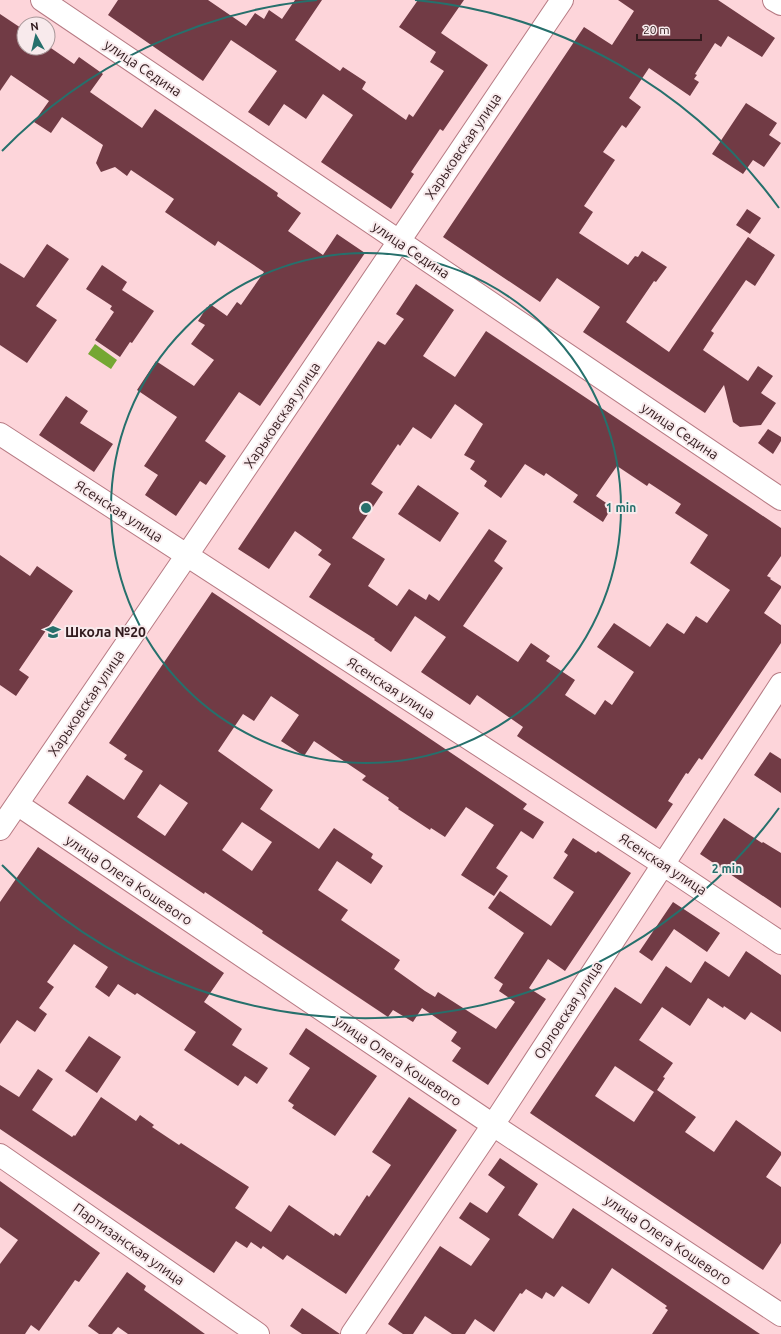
<svg xmlns="http://www.w3.org/2000/svg" width="781" height="1334" viewBox="0 0 781 1334" font-family="Ubuntu,sans-serif">
	<style>
		.water { fill: #75a733 }
		.building { fill: #713b45; fill-rule: evenodd }
		.lines { fill: none; stroke-linecap: round; stroke-linejoin: round }
		.minor-casing { stroke: #b77b84; stroke-width: 24 }
		.minor { stroke: #fff; stroke-width: 22 }
		.ring { fill: none; stroke: #26706c; stroke-width: 2 }
		.labels { text-anchor: middle; stroke-width: 4; stroke-linejoin: round; paint-order: stroke }
		.street-label { font-size: 14px; fill: #311a1d; stroke: #f8eaec }
		.poi-label { font-size: 14px; font-weight: bold; fill: #311a1d; stroke: #f8eaec; text-anchor: start }
		.centre { fill: #26706c; stroke: #f8eaec; stroke-width: 2 }
		.ring-label { font-size: 12px; text-anchor: middle; font-weight: bold; fill: #26706c; stroke: #f8eaec; stroke-width: 4; stroke-linejoin: round; paint-order: stroke }
	</style>
	<rect width="100%" height="100%" fill="#fdd5da"/>
	<path class="water" d="M95,344l22,16 -6,9 -23,-15z"/>
	<path class="building" d="M118,0h90l38,26 9,-13 9,6 5,-9 13,9 13,-19h27l-27,40 45,31 3,-4 23,15 -4,7 44,31 3,-6 4,3 31,-46 -14,-9 6,-10 -37,-25 19,-27h46l-23,33 47,32 -45,66 -3,-2 -29,43 3,2 -23,35 -70,-47 32,-47 -30,-21 -17,25 -22,-15 -15,22 -21,-14 29,-41 -46,-31 -28,41 -95,-66z
		M618,0h100l57,38 -13,19 -34,-21 -7,11 -6,-4 -20,31 2,1 -3,4 5,3 -9,14 -41,-28 -20,30 12,9 -15,21 -4,-3 -19,27 12,8 -31,46 9,6 -14,21 49,32 7,-9 3,1 4,-6 25,16 -11,15 -2,-1 -28,41 43,30 79,-115 27,18 -20,31 -9,-6 -35,51 3,2 -11,17 45,31 10,-15 15,10 -12,17 15,10 -15,22 -21,2 -7,-5 -9,-37 -19,28 -122,-81 17,-25 -43,-29 -17,24 -97,-65 141,-210 28,18 22,-34z
		M0,14l24,16v18h24v-2l26,18 5,-7 24,17 -13,18 52,36 13,-19 123,84 -1,3 24,17 -13,18 35,24 14,-21 28,19 -105,153 -21,-14 -34,49 21,15 -20,29 -6,-4 -24,35 -31,-21 13,-20 -14,-9 33,-49 -40,-27 19,-29 38,25 20,-26 -23,-16 14,-19 -7,-4 9,-14h1l2,-3 17,12 10,-14 4,3 23,-33 -46,-31 -3,5 -50,-34 9,-13 -43,-29 -4,6 -12,-9 -14,5 -5,-9 7,-18 -41,-28 -11,16 -17,-11 15,-21 -38,-26 -11,16z
		M746,103l31,20 -8,12 12,8 -17,24 -11,-7 -10,14 -31,-20z
		M747,209l14,9 -11,16 -14,-9z
		M47,244l22,15 -33,47 21,14 -30,43 -27,-18v-82l24,15z
		M102,265l25,17 -5,8 32,21 -22,32 -2,-1 -10,15 -25,-17 19,-28 -4,-3 2,-3 -26,-17z
		M416,284l38,26 -31,46 32,21 31,-46 295,197v28l-14,20 4,2 -1,1 11,7v2l-17,25 17,12v18l-79,117 -3,-2 -11,16 -2,-1 -18,28 5,3 -17,25 -139,-93 6,-9 -46,-32 -7,10 -49,-33 25,-35 -31,-21 -24,36 -17,-12 1,-1 -66,-42 22,-33 -13,-9 4,-5 -27,-19 -26,38 -31,-20 140,-208 7,4 19,-26 -8,-5zM455,404l28,20 -19,31 11,6 -5,8 17,12 -3,5 17,12 24,-34 19,12 2,-3 32,22 -5,7 30,20 9,-15 -16,-11 21,-30 30,20 2,-3 32,21 -6,9 33,22 -18,28 40,27 -23,33 -11,-7 -12,18 -17,-11 -17,24 -36,-24 -17,24 37,25 -22,33 -7,-5 -10,15 -30,-20 10,-15 -29,-19 4,-5 -19,-13 -13,19 -55,-36 40,-58 -9,-7 13,-20 -18,-12 -50,72 -10,-7 -3,6 -17,-11 -12,17 -29,-20 17,-27 -33,-21 31,-46 -12,-8 27,-40 2,2 13,-19 18,12z
		M66,396l22,15 -8,12 33,21 -19,28 -55,-37z
		M768,429l13,8v4l-8,13 -15,-11z
		M418,485l41,28 -19,29 -42,-28z
		M0,555l30,21 7,-10 36,25 -54,79 10,7 -13,19 -16,-11z
		M212,592l315,212 -4,5 21,13 -11,17 -12,-8 -25,37 12,8 -14,20 -33,-21 33,-50 -28,-18 -21,30 -14,-9 -1,2 -32,-21 1,-1 -11,-8 1,-2 -27,-18 4,-4 -52,-35 -10,15 -23,-15 18,-26 -28,-19 -17,25 -11,-7 -25,37 55,39 -13,19 59,40 15,-21 39,26 -2,4 12,8 -12,18 -34,-23 -19,29 30,20 -7,10 59,40 -6,9 31,22 10,6 3,-5 58,37 19,-27 -16,-11 4,-7 -9,-6 30,-45 -36,-25 12,-17 51,35 23,-34 -21,-14 15,-23 -4,-3 9,-14 23,15 2,-2 33,22 -66,98 -17,-12 -19,29 17,11 -58,86 -36,-24 9,-13 -10,-7 6,-9 -35,-24 -9,14 -20,-12 -5,7 -126,-84 1,-2 -58,-39 -1,2 -136,-91 19,-28 37,25 19,-29 -19,-12 3,-4 -18,-12zM160,784l28,19 -23,33 -28,-19zM242,822l30,20 -20,29 -30,-21z
		M770,752l11,7v34l-27,-18z
		M724,818l38,25 1,-1 18,11v55l-81,-54z
		M38,847l186,126 -20,29 38,27 -10,16 36,23 -11,16 -12,-8 -7,10 -54,-36 12,-18 -59,-39 -2,2 -17,-11 -9,13 -14,-10 13,-20 -34,-23 -27,38 7,5 -15,21 8,6 -12,18 -18,-12 -17,24v-142z
		M673,902l47,31 -13,19 -33,-23 -22,32 -13,-9z
		M746,951l35,24v57l-30,-20 -6,8 -21,-14 -1,2 -15,-10 -18,28 -28,-19 -23,33 34,23 -10,14 2,1 -8,12 39,27 -11,15 29,20 22,-32 45,32v3l-15,22 15,10v56l-18,27 -233,-157 85,-126 26,17 25,-38 25,17 14,-22 24,16zM615,1066l39,26 -20,30 -39,-26z
		M306,1028l71,48 -42,60 -43,-28 2,-3 -6,-4 22,-33 -21,-14z
		M89,1036l32,21 -24,36 -32,-22z
		M38,1069l15,10 -21,31 40,27 2,-2 1,1 26,-39 35,24 4,-6 14,10 -2,2 27,18 2,-2 68,44 -14,21 36,24 18,-27 45,31 1,-3 5,3 27,-41 2,2 22,-32 -19,-13 37,-55 48,33 -111,164 -59,-39 -4,5 -20,-14 -2,3 -10,-7 -4,6 -11,-7 -22,32 -214,-144v-44l19,12z
		M500,1158l38,26 -20,31 13,9 22,15 20,-31 187,126h-108l16,-24 -3,-2 2,-2 -55,-38 -23,36 -27,-18 -8,11 -8,-5 -4,7 -16,-10 -4,5 -2,-1 -26,39 -19,-13 -10,15h-13l-27,-18 -12,18h-10l-15,-10 52,-78 31,20 19,-27 -31,-21 11,-16 17,11 18,-26 -17,-12z
		M0,1181l100,72 -21,29 -4,-2 -36,51 -8,-6 -6,9h-25v-70l18,-24 -18,-13z
		M127,1272l19,14 -2,4 61,44h-77l-10,-7 -6,7h-13l-11,-8z
		M302,1308l38,26h-38l-12,-8z"/>
	<g class="lines">
		<g class="minor-casing">
			<path id="minor" d="M42,0l739,499
				M774,0l7,4
				M0,434l664,431 117,78
				M17,804l476,321 288,190
				M0,829l187,-274 375,-555
				M0,1155l258,179
				M352,1334l141,-209 288,-441"/>
		</g>
		<use href="#minor" class="minor"/>
	</g>
	<g class="ring">
		<circle cx="366" cy="508" r="255"/>
		<path d="M779 808A510 510 0 0 1 2 865M2 151A510 510 0 0 1 317 0M415 0A510 510 0 0 1 779 208"/>
	</g>
	<defs>
		<g id="school-bare" transform="scale(1.2)"><path d="M0-5L7-2L0 1L-7-2ZM-4 1L0 2.5L4 1V4Q0 6-4 4Z" fill="#26706c" stroke="#f8eaec" stroke-width="2.5" paint-order="stroke"/></g>
	</defs>
	<g fill-rule="evenodd">
		<use href="#school-bare" x="53" y="632"/>
	</g>
	<g class="labels">
		<g class="street-label">
			<text transform="translate(143 68) rotate(34)" y="5">улица Седина</text>
			<text transform="translate(463 146) rotate(-56)" y="5">Харьковская улица</text>
			<text transform="translate(411 250) rotate(34)" y="5">улица Седина</text>
			<text transform="translate(282 415) rotate(-56)" y="5">Харьковская улица</text>
			<text transform="translate(680 431) rotate(34)" y="5">улица Седина</text>
			<text transform="translate(119 511) rotate(33)" y="5">Ясенская улица</text>
			<text transform="translate(391 688) rotate(33)" y="5">Ясенская улица</text>
			<text transform="translate(86 703) rotate(-56)" y="5">Харьковская улица</text>
			<text transform="translate(663 864) rotate(33)" y="5">Ясенская улица</text>
			<text transform="translate(129 880) rotate(34)" y="5">улица Олега Кошевого</text>
			<text transform="translate(568 1010) rotate(-57)" y="5">Орловская улица</text>
			<text transform="translate(398 1061) rotate(34)" y="5">улица Олега Кошевого</text>
			<text transform="translate(668 1240) rotate(34)" y="5">улица Олега Кошевого</text>
			<text transform="translate(129 1244) rotate(35)" y="5">Партизанская улица</text>
		</g>
		<g class="poi-label">
			<text x="65" y="637">Школа №20</text>
		</g>
	</g>
	<circle cx="366" cy="508" r="6" class="centre"/>
	<g class="ring-label">
		<text x="621" y="512">1 min</text>
		<text x="727" y="873">2 min</text>
	</g>
	<g transform="translate(36 36) rotate(352)"><circle r="19" fill="#f8eaec" stroke="#a89799"/>
	<path d="M0-3L7 15L0 10L-7 15Z" fill="#26706c"/>
	<text y="-6" font-size="11" font-weight="bold" text-anchor="middle" fill="#311a1d">N</text>
	</g>
	<path d="M637 34v6h64v-6" fill="none" stroke="#311a1d" stroke-width="2"/>
	<text x="643" y="34" font-size="12" fill="#311a1d" stroke="#f8eaec" stroke-width="3" paint-order="stroke">20 m</text>
</svg>
